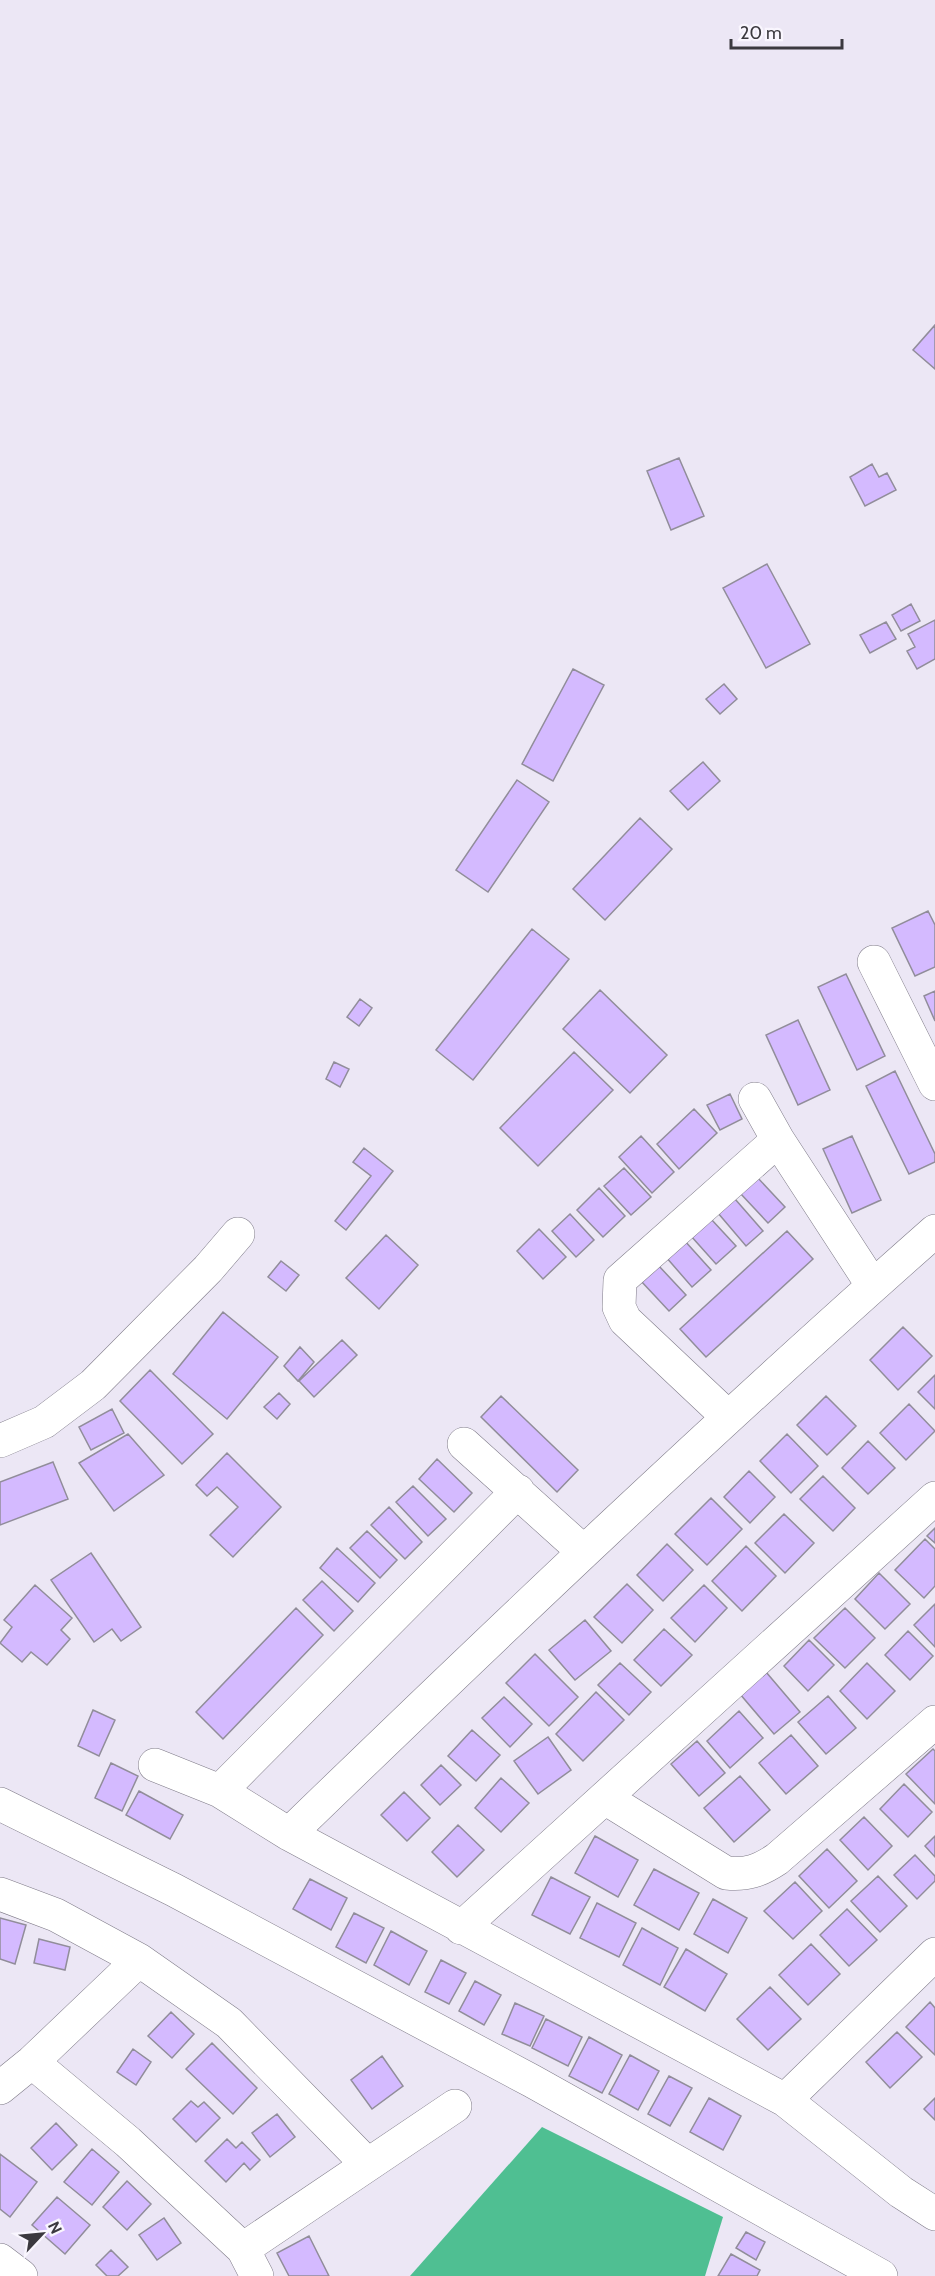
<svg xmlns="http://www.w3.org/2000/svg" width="935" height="2276" viewBox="0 0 935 2276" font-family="Cabin,sans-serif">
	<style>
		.water { fill: #4fbf92 }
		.building { fill: #d4baff; stroke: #918d9a; stroke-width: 1.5 }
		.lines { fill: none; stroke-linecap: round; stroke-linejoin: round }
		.minor-casing { stroke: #7f7b88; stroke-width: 34 }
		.minor { stroke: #fff; stroke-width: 33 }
	</style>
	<rect width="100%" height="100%" fill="#ece7f5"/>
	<path class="water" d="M542,2127l181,90 -18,59h-295z"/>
	<path class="building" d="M935,325v44l-22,-19z
		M679,458l25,58 -33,14 -24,-59z
		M872,464l7,13 8,-4 9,17 -31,16 -15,-29z
		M767,564l43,80 -44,24 -43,-80z
		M911,604l9,17 -19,10 -9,-16z
		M935,620v39l-18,10 -10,-18 8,-4 -7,-13z
		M886,622l10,17 -26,14 -10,-18z
		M573,669l31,16 -51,96 -31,-17z
		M724,684l13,15 -17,15 -14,-15z
		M703,762l17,19 -32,29 -18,-19z
		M517,780l32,22 -61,90 -32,-22z
		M640,818l32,31 -67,71 -32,-31z
		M928,911l7,14v42l-20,9 -23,-48z
		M532,929l37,30 -96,121 -37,-30z
		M846,974l39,82 -28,14 -39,-83z
		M600,990l67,65 -37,38 -67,-64z
		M935,991v30l-11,-25z
		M360,999l12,9 -13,18 -12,-9z
		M798,1020l32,70 -32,15 -32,-70z
		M574,1052l39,38 -75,76 -38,-38z
		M334,1062l15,7 -9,18 -14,-8z
		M895,1071l40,83v8l-26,12 -43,-88z
		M730,1094l12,25 -22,11 -13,-25z
		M694,1109l23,24 -38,36 -22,-25z
		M641,1136l33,36 -22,21 -33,-36z
		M852,1136l29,64 -29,13 -29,-64z
		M364,1148l29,23 -47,59 -11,-9 36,-45 -18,-14z
		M624,1168l27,29 -20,18 -27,-29z
		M757,1177l28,30 -17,16 -28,-30z
		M599,1188l26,28 -22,21 -26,-27z
		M735,1199l28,32 -17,15 -28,-33z
		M570,1214l24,26 -18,17 -24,-26z
		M711,1219l25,27 -20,18 -25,-28z
		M539,1229l27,28 -23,22 -26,-28z
		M787,1231l26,28 -107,98 -26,-28z
		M386,1235l32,30 -39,44 -33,-31z
		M684,1240l27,30 -19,17 -26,-30z
		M281,1261l18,14 -13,16 -18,-14z
		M658,1265l28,30 -17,16 -28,-30z
		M223,1312l55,45 -51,62 -54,-45z
		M903,1327l29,29 -34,34 -28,-30z
		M342,1340l15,15 -43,42 -15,-16z
		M300,1347l14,15 -16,19 -14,-15z
		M150,1370l63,64 -31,30 -62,-63z
		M935,1375v34l-17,-17z
		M279,1393l11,11 -13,15 -13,-12z
		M501,1396l77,74 -21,22 -76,-75z
		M826,1396l30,30 -29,29 -30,-30z
		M909,1404l26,27 -29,29 -26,-27z
		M112,1409l12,24 -33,17 -12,-23z
		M128,1434l36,41 -50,36 -35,-48z
		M787,1434l31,32 -27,27 -31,-32z
		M868,1441l27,27 -27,26 -26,-26z
		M227,1453l54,54 -48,50 -23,-22 28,-28 -21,-20 -10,9 -11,-11z
		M437,1459l35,34 -18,19 -35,-33z
		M53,1462l15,37 -68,26v-43z
		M749,1471l26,26 -25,26 -26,-26z
		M823,1476l32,32 -22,23 -33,-32z
		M413,1486l33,33 -18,17 -32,-34z
		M711,1498l31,31 -35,36 -32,-31z
		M389,1507l33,35 -17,17 -34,-34z
		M784,1514l30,29 -29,30 -30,-30z
		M935,1528v15l-8,-7z
		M367,1531l30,29 -17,18 -30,-30z
		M925,1539l10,10v37l-11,12 -29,-28z
		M667,1544l26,26 -30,31 -26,-26z
		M746,1546l30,30 -34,35 -30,-30z
		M337,1548l38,35 -17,19 -38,-34z
		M91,1553l50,74 -20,14 -9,-12 -18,13 -43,-62z
		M879,1573l31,31 -25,25 -30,-30z
		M322,1581l31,30 -19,20 -31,-31z
		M627,1584l26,26 -31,33 -28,-26z
		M35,1585l37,33 -11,12 9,9 -23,26 -16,-13 -9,10 -22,-19 12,-16 -8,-7z
		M704,1585l23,23 -32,34 -24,-24z
		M935,1604v43l-21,-22z
		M296,1608l27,27 -100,104 -27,-27z
		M845,1608l30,30 -30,30 -31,-30z
		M585,1620l26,31 -36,29 -26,-30z
		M664,1629l28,26 -31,31 -27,-26z
		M908,1631l25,25 -23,24 -25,-25z
		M809,1640l25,25 -26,26 -24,-25z
		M535,1654l43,43 -29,29 -43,-43z
		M620,1663l31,29 -22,23 -31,-30z
		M867,1663l28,28 -28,28 -27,-28z
		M766,1672l34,40 -26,22 -34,-40z
		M596,1692l28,28 -41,41 -27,-27z
		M828,1696l28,32 -30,26 -28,-32z
		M504,1697l28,27 -22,23 -28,-29z
		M93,1710l22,10 -16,36 -21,-10z
		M739,1711l24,27 -33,30 -23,-27z
		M472,1730l28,25 -24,26 -28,-25z
		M791,1735l27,31 -32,28 -27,-31z
		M548,1737l23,33 -33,24 -24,-33z
		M697,1741l28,32 -26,23 -28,-32z
		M933,1749l2,2v53l-29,-30z
		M111,1763l27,13 -16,35 -27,-13z
		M441,1765l20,20 -21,20 -19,-20z
		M740,1776l30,34 -36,32 -30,-34z
		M501,1778l28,25 -28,29 -26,-24z
		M904,1784l28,28 -24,25 -28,-28z
		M139,1791l44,24 -13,24 -44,-24z
		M404,1792l26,26 -23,23 -26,-26z
		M864,1817l28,29 -24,24 -28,-30z
		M458,1825l26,25 -27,27 -25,-25z
		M595,1836l43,24 -20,37 -43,-24z
		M935,1836v21l-10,-11z
		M827,1849l30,32 -28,27 -30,-32z
		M915,1855l20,21v5l-18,18 -23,-24z
		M654,1869l45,24 -20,37 -45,-25z
		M878,1876l29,30 -27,26 -29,-31z
		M551,1877l39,20 -20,37 -38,-19z
		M310,1879l37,19 -16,32 -38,-21z
		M795,1882l27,29 -29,28 -29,-28z
		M713,1899l34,19 -19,35 -34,-19z
		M597,1903l39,20 -17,34 -39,-19z
		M847,1909l30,31 -28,26 -29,-31z
		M354,1913l30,15 -18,35 -30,-16z
		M0,1918l26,7 -11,39 -15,-5z
		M642,1928l36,20 -18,37 -37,-20z
		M391,1931l36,20 -18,34 -35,-20z
		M39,1939l31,8 -5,23 -31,-7z
		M811,1944l29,30 -32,31 -29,-30z
		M686,1949l41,25 -22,37 -41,-24z
		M441,1960l25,13 -17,31 -24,-12z
		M475,1981l26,14 -17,30 -25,-14z
		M770,1987l31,32 -33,31 -31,-31z
		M930,2002l5,6v47l-29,-28z
		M515,2003l29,13 -14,30 -28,-12z
		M171,2012l23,22 -22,24 -24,-22z
		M546,2019l36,18 -14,29 -36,-18z
		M897,2032l25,25 -32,31 -24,-26z
		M589,2037l33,18 -20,38 -33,-17z
		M212,2043l45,45 -24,26 -47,-45z
		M133,2049l18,13 -15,23 -19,-13z
		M630,2055l29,16 -21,39 -29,-16z
		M382,2056l21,30 -31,23 -21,-29z
		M669,2076l23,12 -22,38 -22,-12z
		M709,2098l32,18 -18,34 -33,-18z
		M935,2098v22l-11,-11z
		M191,2101l7,6 6,-5 16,16 -24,24 -23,-23z
		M277,2114l18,23 -25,20 -18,-24z
		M56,2123l21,22 -25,25 -21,-22z
		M227,2139l9,9 6,-6 18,18 -10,10 -6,-7 -18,19 -21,-21z
		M92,2149l27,23 -27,33 -28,-23z
		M0,2154l37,28 -27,35 -10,-8z
		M127,2181l24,23 -24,26 -24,-23z
		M57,2197l33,28 -25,29 -33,-29z
		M164,2218l17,25 -24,17 -18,-25z
		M746,2232l19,10 -9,18 -20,-12z
		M309,2236l20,40h-40l-12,-23z
		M111,2250l17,17 -10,9h-11l-11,-11z
		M731,2254l29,16 -3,6h-39z"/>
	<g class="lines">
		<g class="minor-casing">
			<path id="minor" d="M874,962l61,122
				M755,1099l23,41 95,146
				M728,1417l-103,-97 -6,-13 1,-27 158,-140
				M0,1441l44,-19 49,-37 115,-116 30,-35
				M464,1444l120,108
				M155,1765l65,26 69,43 496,266 116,92 34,22
				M220,1791l298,-300
				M605,1798l121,75c21,2 33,-2 51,-14l158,-137
				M0,1804l174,86 358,191 349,195
				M289,1834c212,-205 425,-408 646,-603
				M0,1894l56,21 83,45 90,63 138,141
				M461,1928l474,-430
				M32,2062l96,80 115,107 14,27
				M0,2088l32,-26 107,-102
				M785,2100l150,-146
				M243,2249l212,-143
				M0,2260l21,16"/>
		</g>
		<use href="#minor" class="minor"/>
	</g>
	<g transform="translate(42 2234) rotate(64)" stroke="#f9f6fe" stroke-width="4.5" paint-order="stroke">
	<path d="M0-4.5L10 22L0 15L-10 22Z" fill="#3b393f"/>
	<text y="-9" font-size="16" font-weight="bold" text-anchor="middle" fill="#3b393f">N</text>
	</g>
	<path d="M731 39v9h111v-9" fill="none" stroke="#3b393f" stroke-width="3"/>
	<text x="740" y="39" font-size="18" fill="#3b393f" stroke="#f9f6fe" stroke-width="4.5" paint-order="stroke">20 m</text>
</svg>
